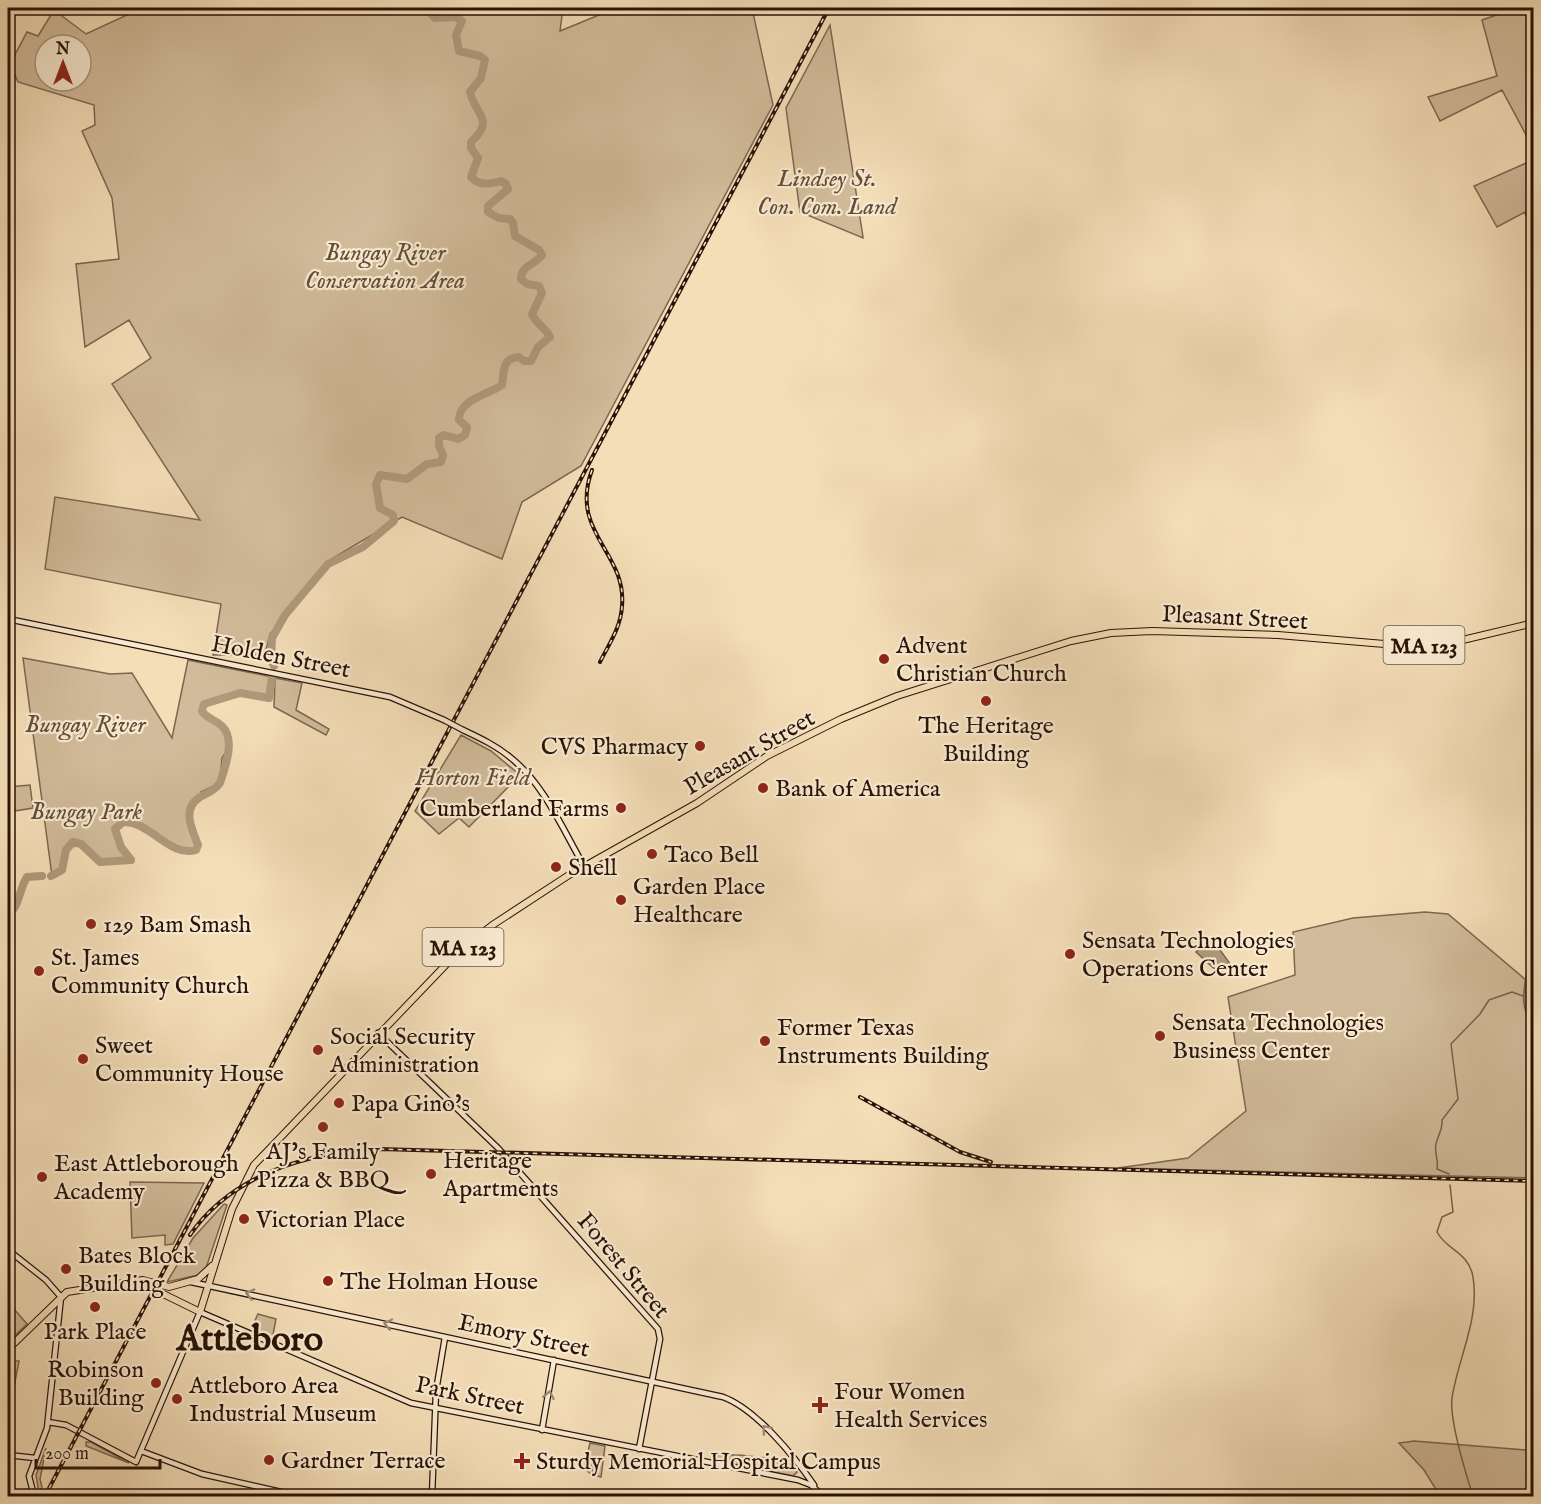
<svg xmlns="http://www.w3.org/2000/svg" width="1541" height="1504" viewBox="0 0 1541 1504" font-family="'IM FELL English',serif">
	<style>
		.green { fill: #d1bb9a; stroke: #7d6650; stroke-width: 1.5; fill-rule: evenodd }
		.water { fill: #af997b; stroke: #79634c; stroke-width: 1.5 }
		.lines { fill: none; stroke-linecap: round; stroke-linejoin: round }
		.stream { stroke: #79634c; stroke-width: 1.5 }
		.river { stroke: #af997b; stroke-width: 8 }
		.secondary-casing { stroke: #291206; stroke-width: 7 }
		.highway-casing { stroke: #291206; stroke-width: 8 }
		.secondary { stroke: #f8ead1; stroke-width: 4.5 }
		.highway { stroke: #f4deb8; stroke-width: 6 }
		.rail-casing { stroke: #291206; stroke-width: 4 }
		.rail { stroke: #f8ead1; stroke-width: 1.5; stroke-dasharray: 4.5; stroke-linecap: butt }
		.secondary-bridge-casing { stroke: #291206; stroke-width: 7; stroke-linecap: butt }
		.secondary-bridge { stroke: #f8ead1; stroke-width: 4.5 }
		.oneway { stroke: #9b8976 }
		.poi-dot { fill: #8f2418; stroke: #f8ead1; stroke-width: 2 }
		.labels { text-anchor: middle; stroke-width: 4.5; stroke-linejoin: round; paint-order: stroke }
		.shield { fill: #f8ead1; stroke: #675343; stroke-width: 1.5 }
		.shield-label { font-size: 22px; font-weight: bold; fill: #291206 }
		.park-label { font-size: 24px; font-style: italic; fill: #644d3a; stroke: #f8ead1 }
		.street-label { font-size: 24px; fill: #291206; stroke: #f8ead1 }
		.poi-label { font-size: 24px; fill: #291206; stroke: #f8ead1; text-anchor: start }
		.town-label { font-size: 36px; font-weight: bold; fill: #291206; stroke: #f8ead1 }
	</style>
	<rect width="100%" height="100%" fill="#f4deb8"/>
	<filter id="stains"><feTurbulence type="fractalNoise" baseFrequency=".00333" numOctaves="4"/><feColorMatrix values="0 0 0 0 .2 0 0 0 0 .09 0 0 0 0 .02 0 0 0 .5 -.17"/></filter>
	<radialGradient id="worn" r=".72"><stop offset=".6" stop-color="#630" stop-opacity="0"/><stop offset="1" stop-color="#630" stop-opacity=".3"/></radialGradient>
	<path class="green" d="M142,8h291l2,10 4,-10h124l-3,23 56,-23h136l21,97 -192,361 -59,36 -20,57 -100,-42 -69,41 -63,76 -5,21h-52l8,-51 -176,-35 10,-72 145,23 -88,-136 39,-26 -22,-38 -44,27 -9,-83 43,-5 -7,-61 -30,-67 13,-6 -1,-20 -76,-23 -8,-18 17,-32 11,4 16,-26 32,24zM45,45h36v36h-36z
		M1517,8h16v140l-31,-58 -62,31 -12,-24 69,-21 -15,-56z
		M830,25l33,212v1l-63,-26 -14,-104z
		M1533,160v52l-7,3 -1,-3 -28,15 -23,-41z
		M23,658l87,16 22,-1 40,65 16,-78 84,17 -3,21 -29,-5 -36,11 -2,7c12,17 26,10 26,38l-6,9 -2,25 -19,9 1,4c-21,14 -11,31 -4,49l-2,5c-26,8 -46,-29 -72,-28l-9,7 6,18 10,13 -31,2 -19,-18 -8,-2 -7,8 -4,20 -10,6z
		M275,678l27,5 -6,27 33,19 -3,6 -52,-28z
		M461,735l30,16 29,24 -51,52 -10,-9 -20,16 -24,-23z
		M30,785l3,23 -25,4v-25z
		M1425,912l23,2 85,72v192l-415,-10 70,-10 58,-47 -18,-114 67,-22 -2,-43 60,-14z
		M130,1182l74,1 -31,61 -8,1v-10l-33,3z
		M224,1204l3,1 -22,66 -7,4 -31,7 26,-44z
		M8,1302l19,22 -19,18z
		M258,1314l18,5 -4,21 -17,-8 -2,-7z
		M10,1352l4,9h5l-11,58 1,-36 3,-6z
		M1414,1441l112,9 7,7v39h-93l-16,-26 -25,-27z
		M86,1442h5l38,21 -43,-17z
		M590,1443l15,3 -4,31 -7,-2 2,-13 -4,2 1,12 -9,-8z
		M46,1448l-6,31 2,8 -3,6 -3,-18z
		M715,1455c17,-1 73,1 82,17l-4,4 -78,-16z"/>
	<path class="water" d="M1212,939l19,26 -11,9 -24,-22z
		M1527,971l6,27v26c-14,-16 -9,-34 -6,-53z
		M8,1353l6,17 -5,12 2,8 -3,13z"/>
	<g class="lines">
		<path class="stream" d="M1449,1174l-12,-5c2,-8 -3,-16 -1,-25 2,-10 7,-13 6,-24l16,-21 -7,-55 29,-30 9,-14 23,-8 11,4
			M1450,1185l3,27 -11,5 -5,15c9,18 32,20 36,45 7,42 -15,81 -21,121 -3,23 14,76 21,98"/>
		<path class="river" d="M274,666l-3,-6 1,-22 13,-23 43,-51 35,-17 31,-26 -1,-6 -13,-7 -4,-24 4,-9 27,4 20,-15 14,-2 2,-7 -4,-9v-8l5,-3 14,4 7,-4 2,-8 -8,-7c0,-21 29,-25 43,-35 2,-14 0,-27 17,-28l5,4h7l7,-14 12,-10c-5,-10 -14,-13 -18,-23l10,-21 -3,-7 -12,-2 -6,-5c0,-14 14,-14 21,-24l-3,-5 -24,-14 -2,-13 -3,-4 -11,-1 -11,-6v-6l20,-17 -2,-5 -5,-3c-11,3 -22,5 -30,-4l7,-19 -7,-10v-6c25,-23 4,-27 -1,-50l11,-14 4,-18 -5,-4 -21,-5 -3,-16 6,-14 -7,-4 -20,1 -3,-3 1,-7
			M51,876l11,-6 4,-20 7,-8 8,2 19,18 31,-2 -10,-13 -6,-18 8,-7c27,-1 47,36 73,28l2,-5c-6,-16 -17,-36 2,-48 8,-4 15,-7 20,-14 5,-16 16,-43 2,-57 -7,-7 -14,-6 -20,-15l2,-7 36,-11 29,5 3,-21
			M8,915c12,-9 11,-26 19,-38l15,-1"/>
		<g class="secondary-casing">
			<path id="secondary" d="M8,619l382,78 54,23
				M463,730c17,8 34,16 48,28 33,26 52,72 73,108
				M378,1033l120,115 160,181 2,10 -21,110
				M8,1250l38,30 15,17 -14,131 -18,48 5,20
				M191,1282l532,115c33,12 71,59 91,88
				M48,1422l18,3 70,37 64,-150 211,91 387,77 13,5 12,11
				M542,1430l12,-70
				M141,1451l61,23 97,22
				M8,1455l27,3
				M432,1496l4,-105 9,-54"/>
		</g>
		<g class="highway-casing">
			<path id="highway" d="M123,1284l22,1 55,27 32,-103 22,-44 206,-215 34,-26 75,-49 128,-72 70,-47 74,-37 56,-23 174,-55 40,-8 41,-2 126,4 130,11 42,-3 84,-20
				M8,1349l59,-57 76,-12 26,7 29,-8 14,-13"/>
		</g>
		<use href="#secondary" class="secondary"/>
		<use href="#highway" class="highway"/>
		<g class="rail-casing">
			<path id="rail" d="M592,470c-23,63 35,82 30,136 -1,21 -13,38 -22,56
				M860,1097l100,55 31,10
				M190,1235c42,-61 119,-83 189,-86l1155,32
				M45,1496l784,-1488"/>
		</g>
		<use href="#rail" class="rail"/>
		<g class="secondary-bridge-casing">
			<path id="secondary-bridge" d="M444,720l19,10"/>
		</g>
		<use href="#secondary-bridge" class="secondary-bridge"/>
	</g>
	<defs><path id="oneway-chevron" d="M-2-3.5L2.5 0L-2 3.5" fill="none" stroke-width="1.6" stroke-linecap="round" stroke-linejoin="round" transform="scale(1.5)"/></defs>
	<g class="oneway">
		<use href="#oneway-chevron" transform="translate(250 1294) rotate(-167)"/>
		<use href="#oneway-chevron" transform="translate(388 1324) rotate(-168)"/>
		<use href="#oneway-chevron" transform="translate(549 1395) rotate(-79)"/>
		<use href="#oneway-chevron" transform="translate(766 1429) rotate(-130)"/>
	</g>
	<g class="poi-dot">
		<circle cx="884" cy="659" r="6"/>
		<circle cx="986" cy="701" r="6"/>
		<circle cx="700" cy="746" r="6"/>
		<circle cx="763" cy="788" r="6"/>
		<circle cx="621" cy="808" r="6"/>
		<circle cx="652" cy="854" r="6"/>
		<circle cx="556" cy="867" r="6"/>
		<circle cx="621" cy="900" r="6"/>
		<circle cx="91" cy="924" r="6"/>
		<circle cx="1070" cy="954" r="6"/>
		<circle cx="39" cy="971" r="6"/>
		<circle cx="1160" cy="1036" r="6"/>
		<circle cx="765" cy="1041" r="6"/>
		<circle cx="318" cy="1050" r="6"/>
		<circle cx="83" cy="1059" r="6"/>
		<circle cx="339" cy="1103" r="6"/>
		<circle cx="323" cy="1127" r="6"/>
		<circle cx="431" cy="1174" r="6"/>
		<circle cx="42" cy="1177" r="6"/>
		<circle cx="244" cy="1219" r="6"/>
		<circle cx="66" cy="1269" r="6"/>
		<circle cx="328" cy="1281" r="6"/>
		<circle cx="95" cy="1307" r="6"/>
		<circle cx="156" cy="1383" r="6"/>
		<circle cx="177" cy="1399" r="6"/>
		<path d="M817 1396h6v6h6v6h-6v6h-6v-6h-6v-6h6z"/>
		<circle cx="269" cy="1460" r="6"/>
		<path d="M519 1452h6v6h6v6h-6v6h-6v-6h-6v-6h6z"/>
	</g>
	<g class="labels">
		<g class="shield">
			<rect x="1383.5" y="626" width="81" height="38" rx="4.5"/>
			<rect x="422.5" y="928" width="81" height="38" rx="4.5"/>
		</g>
		<g class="shield-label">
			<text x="1424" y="653">MA 123</text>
			<text x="463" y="955">MA 123</text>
		</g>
		<g class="park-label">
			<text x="827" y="186">Lindsey St.<tspan x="827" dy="28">Con. Com. Land</tspan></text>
			<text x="385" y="260">Bungay River<tspan x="385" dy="28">Conservation Area</tspan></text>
			<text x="85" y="732">Bungay River</text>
			<text x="473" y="785">Horton Field</text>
			<text x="86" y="819">Bungay Park</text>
		</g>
		<g class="street-label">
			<text transform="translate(1235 617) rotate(3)" y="8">Pleasant Street</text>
			<text transform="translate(281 656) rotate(11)" y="8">Holden Street</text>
			<text transform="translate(749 752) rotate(-30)" y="8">Pleasant Street</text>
			<text transform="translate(624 1265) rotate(50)" y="8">Forest Street</text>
			<text transform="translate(524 1335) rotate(12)" y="8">Emory Street</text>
			<text transform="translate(470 1395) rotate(12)" y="8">Park Street</text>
		</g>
		<g class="poi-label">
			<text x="896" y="653">Advent<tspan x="896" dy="28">Christian Church</tspan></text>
			<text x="986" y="733" text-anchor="middle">The Heritage<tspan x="986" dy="28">Building</tspan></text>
			<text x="688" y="754" text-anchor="end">CVS Pharmacy</text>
			<text x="775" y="796">Bank of America</text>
			<text x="609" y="816" text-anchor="end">Cumberland Farms</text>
			<text x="664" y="862">Taco Bell</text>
			<text x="568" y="875">Shell</text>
			<text x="633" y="894">Garden Place<tspan x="633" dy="28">Healthcare</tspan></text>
			<text x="103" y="932">129 Bam Smash</text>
			<text x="1082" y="948">Sensata Technologies<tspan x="1082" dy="28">Operations Center</tspan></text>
			<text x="51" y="965">St. James<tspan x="51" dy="28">Community Church</tspan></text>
			<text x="1172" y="1030">Sensata Technologies<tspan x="1172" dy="28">Business Center</tspan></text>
			<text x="777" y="1035">Former Texas<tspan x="777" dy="28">Instruments Building</tspan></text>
			<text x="330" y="1044">Social Security<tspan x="330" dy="28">Administration</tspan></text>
			<text x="95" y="1053">Sweet<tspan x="95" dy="28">Community House</tspan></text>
			<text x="351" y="1111">Papa Gino's</text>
			<text x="323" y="1159" text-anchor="middle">AJ's Family<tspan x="323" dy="28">Pizza &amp; BBQ</tspan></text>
			<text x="443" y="1168">Heritage<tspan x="443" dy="28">Apartments</tspan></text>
			<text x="54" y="1171">East Attleborough<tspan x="54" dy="28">Academy</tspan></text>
			<text x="256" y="1227">Victorian Place</text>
			<text x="78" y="1263">Bates Block<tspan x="78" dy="28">Building</tspan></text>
			<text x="340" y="1289">The Holman House</text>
			<text x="95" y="1339" text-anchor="middle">Park Place</text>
			<text x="144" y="1377" text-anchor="end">Robinson<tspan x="144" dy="28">Building</tspan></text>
			<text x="189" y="1393">Attleboro Area<tspan x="189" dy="28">Industrial Museum</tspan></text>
			<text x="834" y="1399">Four Women<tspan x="834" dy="28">Health Services</tspan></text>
			<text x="281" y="1468">Gardner Terrace</text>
			<text x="536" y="1469">Sturdy Memorial Hospital Campus</text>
		</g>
		<g class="town-label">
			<text x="250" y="1350">Attleboro</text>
		</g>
	</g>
	<rect width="1541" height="1504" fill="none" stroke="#f4deb8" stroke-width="30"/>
	<rect x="9" y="9" width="1523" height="1486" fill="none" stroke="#291206" stroke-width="3"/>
	<rect x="15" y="15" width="1511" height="1474" fill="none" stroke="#291206" stroke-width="1.5"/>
	<g transform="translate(63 63)"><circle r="28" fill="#f8ead1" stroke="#a59480" stroke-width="1.5"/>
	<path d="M0-4.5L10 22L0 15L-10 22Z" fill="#8f2418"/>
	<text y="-9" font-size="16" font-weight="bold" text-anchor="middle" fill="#291206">N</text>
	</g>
	<path d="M36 1459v9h124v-9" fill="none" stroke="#291206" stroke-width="3"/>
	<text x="45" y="1459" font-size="18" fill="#291206" stroke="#f8ead1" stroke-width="4.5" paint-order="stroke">200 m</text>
	<rect width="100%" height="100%" filter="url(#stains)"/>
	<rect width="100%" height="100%" fill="url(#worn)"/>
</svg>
